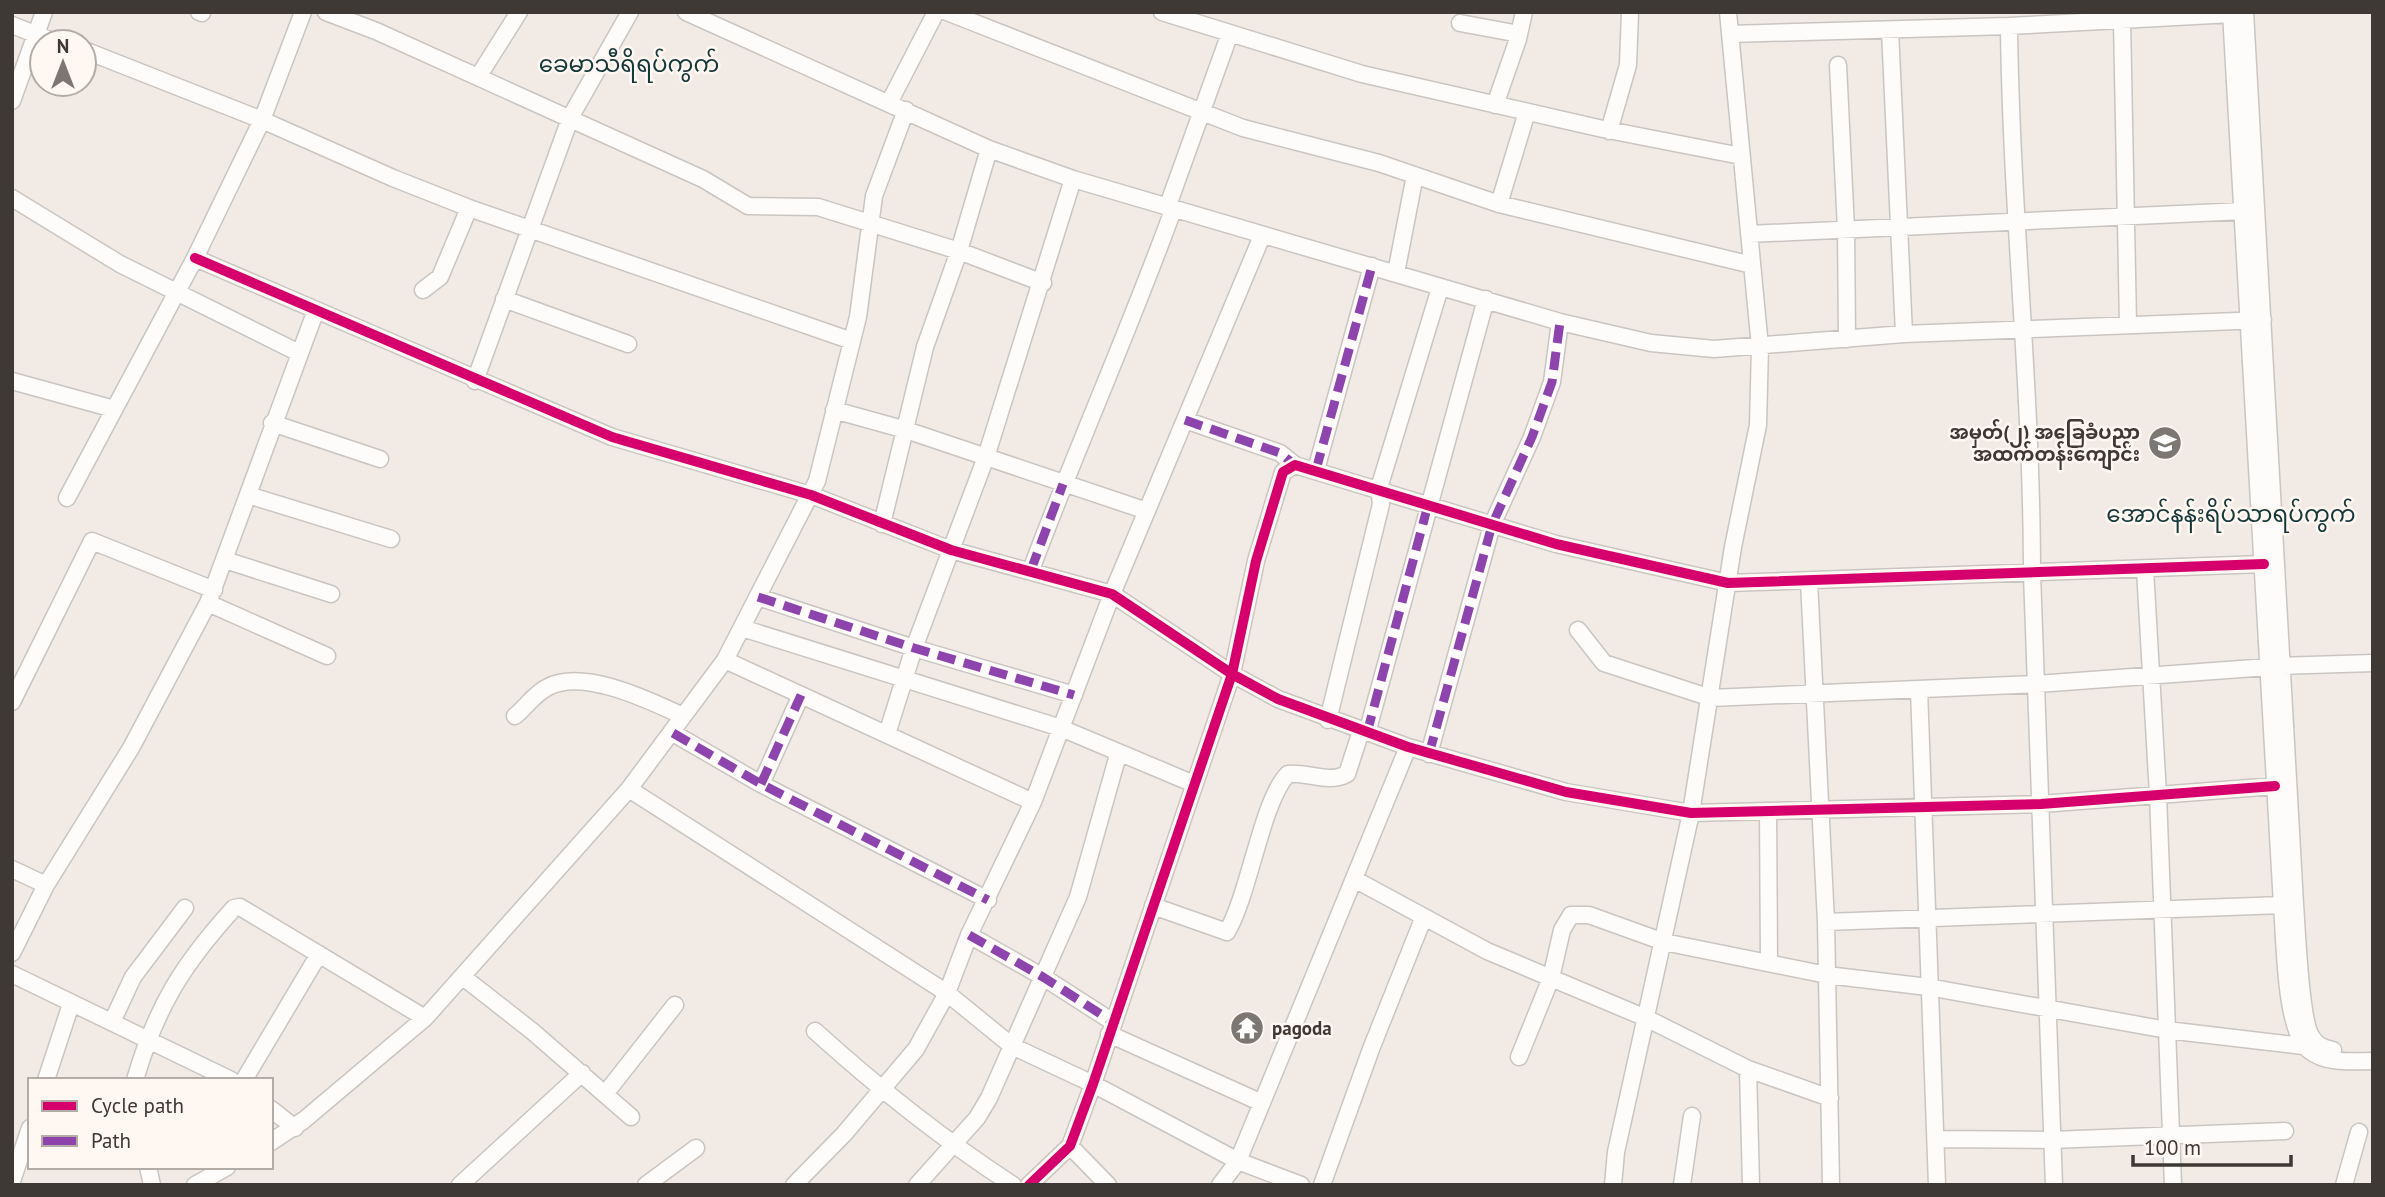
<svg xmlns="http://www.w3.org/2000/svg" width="2385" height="1197" viewBox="0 0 2385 1197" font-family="'PT Sans','Noto Sans Myanmar',sans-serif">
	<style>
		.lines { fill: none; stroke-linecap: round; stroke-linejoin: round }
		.minor-casing { stroke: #cac5c1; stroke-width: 19 }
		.minor { stroke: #fdfcfb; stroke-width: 16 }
		.quiet { stroke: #8e44ad; stroke-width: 9; stroke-dasharray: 18 9; stroke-linecap: butt }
		.cycleway-casing { stroke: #fff7f1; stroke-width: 15 }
		.cycleway { stroke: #d6006c; stroke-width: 10 }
		.labels { text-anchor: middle; stroke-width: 5; stroke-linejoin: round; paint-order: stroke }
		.poi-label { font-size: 19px; font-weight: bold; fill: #3e3935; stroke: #fff7f1; text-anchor: end }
		.quarter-label { font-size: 23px; fill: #15383b; stroke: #fff7f1 }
	</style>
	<rect width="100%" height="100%" fill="#f1eae5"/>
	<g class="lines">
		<g class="minor-casing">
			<path id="minor" d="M199,12l3,1
				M326,12l50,19 327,148 45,27 70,1 141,44 84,32
				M686,12l303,137 84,30 487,143 91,21 63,6 190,-15 359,-14
				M947,12l296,116 136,35 120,41 253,61
				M1162,12l200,62 241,55 138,27
				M2231,12l51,893c3,33 2,127 28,146 16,13 43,10 63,10
				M2245,12l50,892c2,26 5,114 16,132 5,9 12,12 22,14
				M2122,20l6,304
				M1460,23l54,10 4,6 -23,66
				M12,25l43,17
				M2009,26c2,183 23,365 23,548l22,611
				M1890,30l14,304
				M1730,34l279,-8 223,-12
				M1518,39l6,-27
				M84,50l178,70 131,58 76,30 383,133
				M1838,65l8,164 1,110
				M478,77l41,-65
				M12,101l32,-89
				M889,103l47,-91
				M1609,131l19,-66 2,-53
				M12,198l108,66 179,89
				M1499,204l28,-92
				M1167,208l63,-175
				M1749,234l495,-23
				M195,258l417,179 199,58 140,55 161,44 120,80 46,25 130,48 158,45 125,21 350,-9 234,-18
				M1396,273l19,-98
				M423,290l17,-13 29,-69
				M504,299l124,45
				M12,381l102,28
				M475,381l96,-265 59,-104
				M834,410l72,20 241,81
				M1185,420l95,33 15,12
				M272,423l108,36
				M1316,470l56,-204
				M248,495l143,44
				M67,498l128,-240 67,-138 41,-108
				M882,524l43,-177 34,-96 30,-102
				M225,560l106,34
				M2145,569l13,226 15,390
				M1031,570c45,-121 98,-239 142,-360
				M1809,581l17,341 5,263
				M758,597l156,51 160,47
				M208,603l119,53
				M742,628l319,100 133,56
				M1578,630l26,33 107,35 326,-14 231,-17
				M725,660l308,142
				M2282,666l91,-3
				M1919,689l18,496
				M12,702l80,-161 122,49
				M515,716c11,-9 20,-23 33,-29 36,-19 102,14 135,29
				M1328,720l53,-216 -2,-16 61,-200
				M673,733l88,51 227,116
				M1367,733l119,-434
				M887,734l27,-86 72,-191 87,-278
				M1429,754l63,-229 40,-88 20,-55 8,-60
				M761,784l40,-89
				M629,789l318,204 65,53 81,38 145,77 63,24
				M1768,811l1,152
				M12,869l34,16
				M1356,880l131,71 159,67 102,51 82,29
				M1153,906l74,26c23,-40 35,-132 61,-158 21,-2 40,10 59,0l14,-43
				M1826,922l456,-17
				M969,935l74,42 70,45
				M12,953l34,-68 85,-137 77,-145 108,-293
				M12,974l219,106
				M463,977l69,54 99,86
				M112,1022l21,-45 52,-69
				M815,1031c63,57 127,108 198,154
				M1109,1034l153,69
				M1519,1057l32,-79 11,-48 9,-15h18l75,27 163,33 101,12 239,43 136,16
				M1748,1069l3,116
				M46,1080l25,-76
				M135,1080c21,-73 48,-116 99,-172l6,-1 185,111
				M244,1080l75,-126
				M605,1094l70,-89
				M271,1109l24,19
				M1938,1139l113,1 234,-9
				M271,1142l33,-22 121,-102 204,-229 96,-129 92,-179 41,-164 16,-121 32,-86
				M1070,1146l38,39
				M148,1167l4,18
				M12,1181l18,-53
				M195,1185l32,-18
				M460,1185l122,-112
				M646,1185l50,-37
				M794,1185l50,-51 72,-85 31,-56 22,-58 64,-133 79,-208 150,-358
				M917,1185l60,-67 12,-20 89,-201 40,-142
				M1029,1185l41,-39 23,-62 139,-410 24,-113 27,-89 12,-7 261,79 172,39 536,-19
				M1220,1185l18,-24 170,-414
				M1322,1185l49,-136 52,-130
				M1613,1185l3,-33 75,-339 42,-266 25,-122 2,-78 -32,-335
				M1682,1185l10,-69
				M2344,1185l15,-53"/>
		</g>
		<use href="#minor" class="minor"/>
		<path class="quiet" d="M1185,420l95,33 15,12
			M1316,470l56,-204
			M1031,570l32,-86
			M758,597l156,51 160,47
			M673,733l88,51 227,116
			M1367,733l61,-228
			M1429,754l63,-229 40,-88 20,-55 8,-60
			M761,784l40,-89
			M969,935l74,42 70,45"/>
		<g class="cycleway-casing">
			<path id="cycleway" d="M195,258l417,179 199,58 140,55 161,44 120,80 46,25 130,48 158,45 125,21 350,-9 234,-18
				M1029,1185l41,-39 23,-62 139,-410 24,-113 27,-89 12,-7 261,79 172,39 536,-19"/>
		</g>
		<use href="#cycleway" class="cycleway"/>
	</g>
	<defs>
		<g id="school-disc" transform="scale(1.75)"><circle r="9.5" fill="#7d7773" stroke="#fff7f1"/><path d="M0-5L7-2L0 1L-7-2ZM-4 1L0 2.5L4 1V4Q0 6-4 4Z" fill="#fff"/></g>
		<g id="temple-disc" transform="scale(1.75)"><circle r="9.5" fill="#7d7773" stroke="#fff7f1"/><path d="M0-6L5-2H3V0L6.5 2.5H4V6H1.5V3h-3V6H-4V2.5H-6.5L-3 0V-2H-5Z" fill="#fff"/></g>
	</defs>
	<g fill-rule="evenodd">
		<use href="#school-disc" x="2165" y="443"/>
		<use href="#temple-disc" x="1247" y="1028"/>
	</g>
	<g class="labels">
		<g class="poi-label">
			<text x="2140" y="439">အမှတ်(၂) အခြေခံပညာ<tspan x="2140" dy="22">အထက်တန်းကျောင်း</tspan></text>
			<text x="1272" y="1035" text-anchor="start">pagoda</text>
		</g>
		<g class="quarter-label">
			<text x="629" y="72">ခေမာသီရိရပ်ကွက်</text>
			<text x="2231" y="522">အောင်နန်းရိပ်သာရပ်ကွက်</text>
		</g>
	</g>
	<rect width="2385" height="1197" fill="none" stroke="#3e3935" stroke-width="28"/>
	<rect x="28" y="1078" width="245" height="91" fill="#fff7f1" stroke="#b2aba6" stroke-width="2"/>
	<rect x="42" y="1101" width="35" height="10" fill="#d6006c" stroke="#b2aba6" stroke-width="2"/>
	<text x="91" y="1113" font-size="21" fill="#3e3935">Cycle path</text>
	<rect x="42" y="1136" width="35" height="10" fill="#8e44ad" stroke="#b2aba6" stroke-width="2"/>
	<text x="91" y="1148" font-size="21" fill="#3e3935">Path</text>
	<g transform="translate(63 63)"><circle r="33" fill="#fff7f1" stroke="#b2aba6" stroke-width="2"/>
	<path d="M0-5L12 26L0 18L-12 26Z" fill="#7d7773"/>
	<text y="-10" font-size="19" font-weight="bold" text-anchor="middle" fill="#3e3935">N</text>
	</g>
	<path d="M2133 1155v10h158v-10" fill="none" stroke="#3e3935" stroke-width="3.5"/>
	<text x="2144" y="1155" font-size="21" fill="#3e3935" stroke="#fff7f1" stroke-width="5" paint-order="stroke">100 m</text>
</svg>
